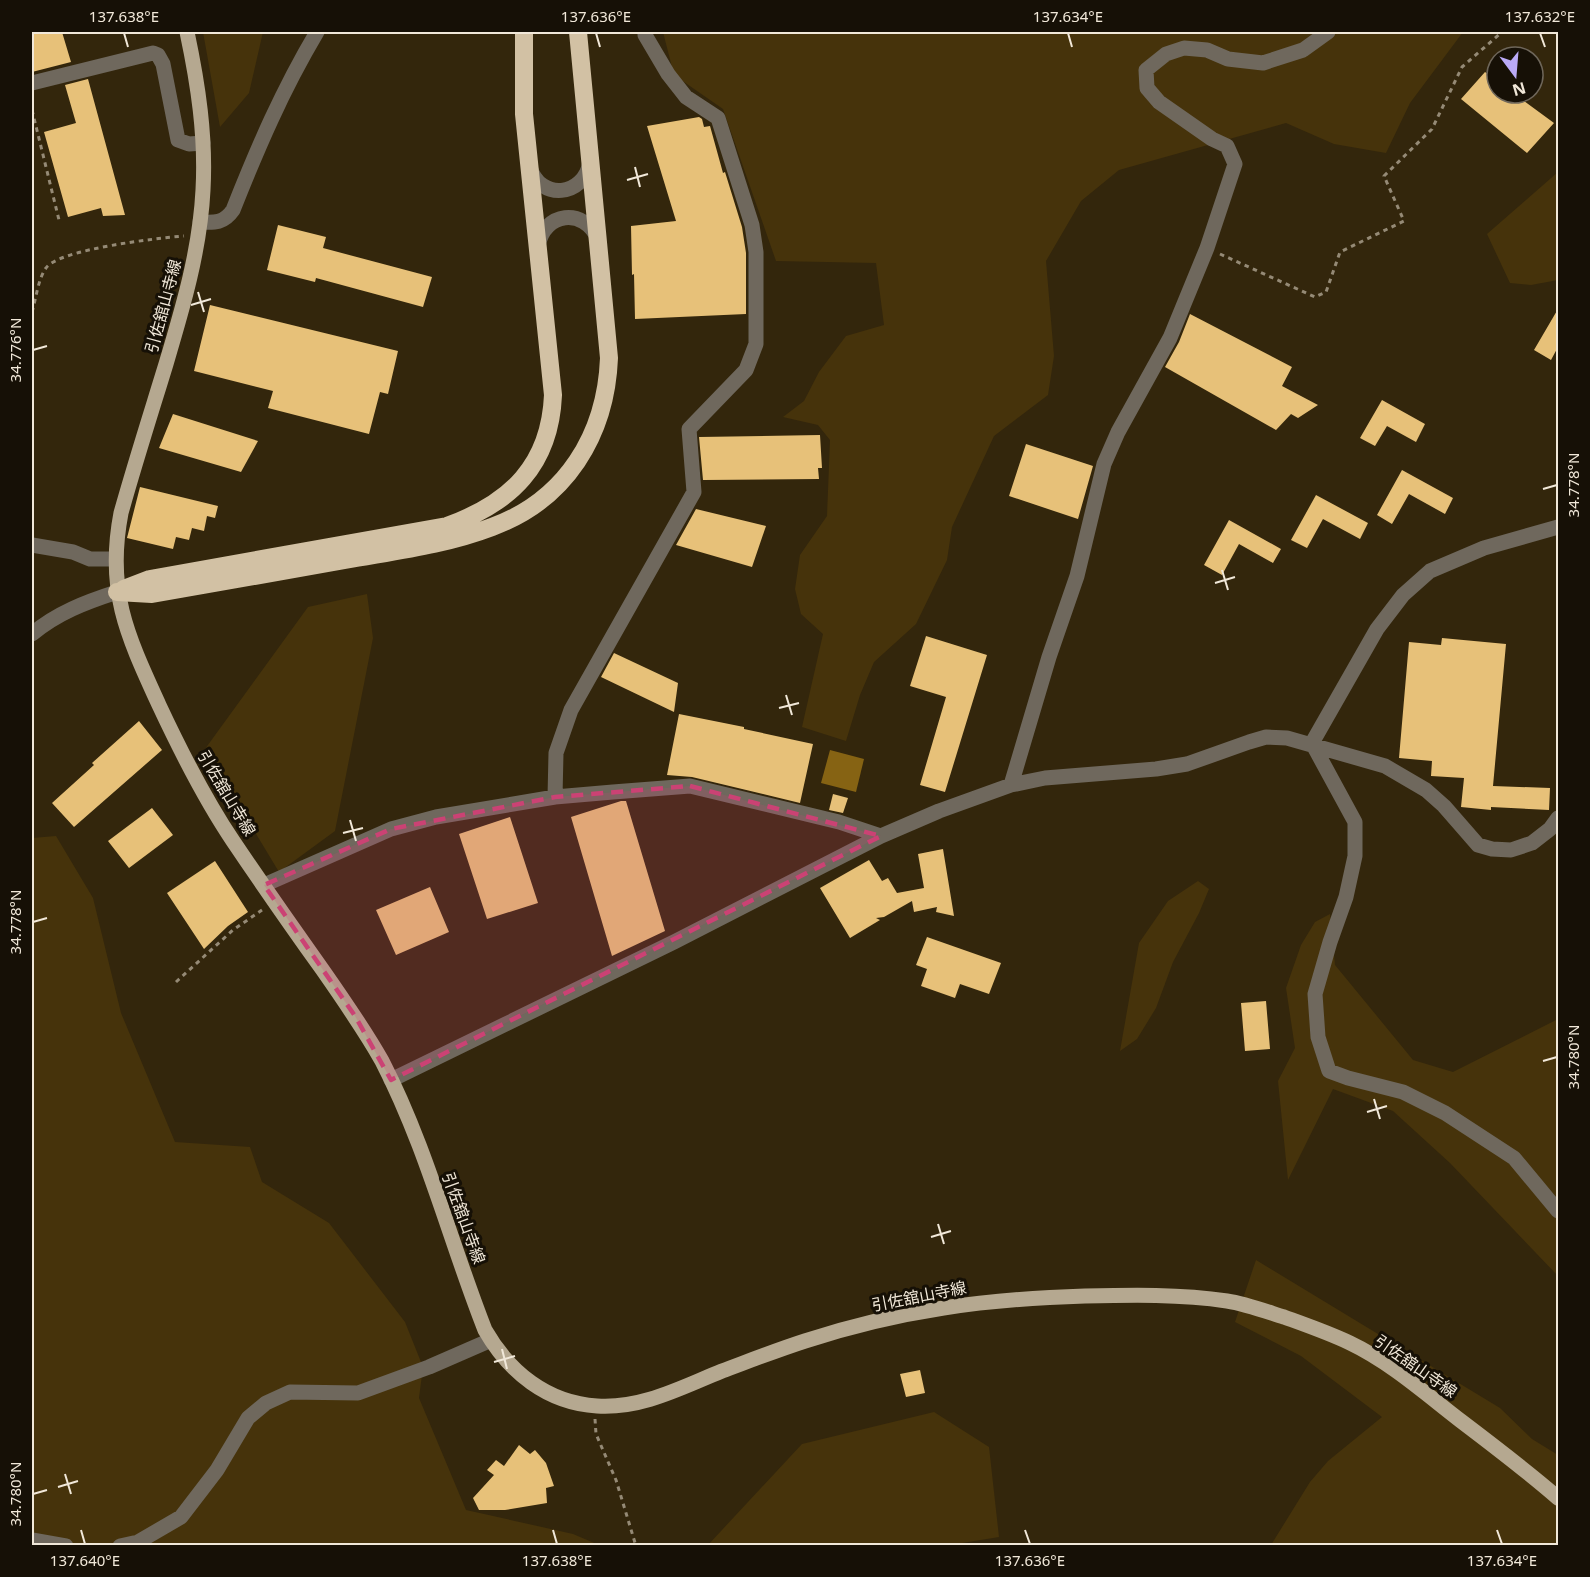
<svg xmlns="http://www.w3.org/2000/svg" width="1590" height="1577" viewBox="0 0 1590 1577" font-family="'Noto Sans','Noto Sans JP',sans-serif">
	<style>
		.green { fill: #46330b }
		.water { fill: #866313 }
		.building { fill: #e7c179 }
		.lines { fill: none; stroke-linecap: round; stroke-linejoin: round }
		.path { stroke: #958a76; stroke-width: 3; stroke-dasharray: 4.5 4.5; stroke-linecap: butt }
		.minor { stroke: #6f685d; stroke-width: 15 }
		.major { stroke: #b5a890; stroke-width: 15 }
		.highway { stroke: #d2c1a4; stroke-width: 18 }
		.marked { fill: #cb4274; fill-opacity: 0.2; stroke: #cb4274; stroke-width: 4.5; stroke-dasharray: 12 8; stroke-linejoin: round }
		.ticks { fill: none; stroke: #f1e8d9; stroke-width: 2 }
		.labels { text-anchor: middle; stroke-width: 6; stroke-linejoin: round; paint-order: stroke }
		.street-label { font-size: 16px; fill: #f1e8d9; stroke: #161006 }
		.neatline { fill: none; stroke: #f1e8d9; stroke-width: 2 }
		.ticks-label { font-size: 15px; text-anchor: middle; fill: #f1e8d9 }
	</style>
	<rect width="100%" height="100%" fill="#33260c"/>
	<path class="green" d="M203,32h60l-14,61 -29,34z
		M663,32h800l-53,71 -24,50 -52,-9 -48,-21 -167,47 -38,31 -35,60 8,95 -6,39 -54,41 -42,91 -5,33 -31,64 -42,38 -14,33 -14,46 -44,-14 21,-93 -22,-20 -6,-25 5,-34 27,-39 3,-76 -12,-15 -35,-8 21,-16 15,-29 27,-36 38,-11 -8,-62 -100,-2 -53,-152 -49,-34z
		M1558,172v108l-27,5 -21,-2 -23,-49z
		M367,594l6,44 -38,193 -56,41 -74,-123 103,-142z
		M56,836l37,62 28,115 54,129 75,5 12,35 67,41 76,99 18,45 -4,31 47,112 107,24 26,11 -567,1v-708z
		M1198,881l11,8 -10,24 -26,49 -17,46 -19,31 -17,12 19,-108 29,-42z
		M1330,914l5,51 78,95 40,12 105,-53v257l-108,-113 -57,-52 -60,-22 -45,91 -10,-99 17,-33 -9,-60 15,-43 14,-23z
		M1256,1260l244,148 32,31 26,16v90h-287l39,-63 18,-21 54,-44 -81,-61 -66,-34z
		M934,1412l55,35 10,90 -55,9 -236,-1 94,-101z"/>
	<path class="water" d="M830,750l34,9 -8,33 -35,-9z"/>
	<path class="building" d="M32,32h30l9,30 -39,10z
		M1485,72l12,9v12h16l41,30 -27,30 -66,-54z
		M88,79l37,136 -22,1 -2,-8 -33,9 -24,-85 32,-9 -11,-38z
		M699,117l3,2 2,8 6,-1 13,47 2,-1 17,55 4,26v61l-111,5 -1,-45 -2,1 -1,-49 45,-5 -29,-95z
		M278,225l48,12 -3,11 109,29 -9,30 -107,-29 -1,4 -48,-12z
		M210,305l188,46 -10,43 -8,-2 -11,42 -101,-26 5,-17 -79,-20z
		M1558,309v38l-7,13 -17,-10z
		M1190,314l102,53 -10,19 36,19 -20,13 -7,-4 -15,16 -111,-63 14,-25z
		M1382,400l43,24 -9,18 -29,-16 -12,20 -15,-8z
		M173,414l85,27 -17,31 -82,-24z
		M820,435l2,33h-4l1,11 -116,1 -4,-43z
		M1026,444l67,22 -15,53 -69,-23z
		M1402,470l51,28 -8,16 -36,-20 -17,30 -15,-9z
		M140,487l78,19 -3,12 -8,-2 -3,15 -12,-3 -3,12 -13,-3 -3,12 -46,-11z
		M1316,495l52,28 -8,16 -37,-20 -16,29 -16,-8z
		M696,509l70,17 -14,41 -76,-22z
		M1229,520l52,29 -8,14 -34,-19 -17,31 -18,-10z
		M926,636l61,19 -42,137 -25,-7 26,-88 -36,-11z
		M1442,638l64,6 -13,142 57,2 -1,22 -58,-3v3l-30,-3 3,-29 -33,-2 1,-15 -33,-3 10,-116 32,3z
		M614,653l64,30 -4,29 -73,-35z
		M679,714l65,13v2l69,15 -13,59 -108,-26 -25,-2z
		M139,721l23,29 -88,77 -22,-24 42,-38 -2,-2z
		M833,794l15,4 -5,15 -14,-3z
		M621,801h5l39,130 -53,25 -41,-139z
		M152,808l21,27 -44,33 -21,-27z
		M510,817l28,86 -51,16 -28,-85z
		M943,849l11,67 -18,-4 1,-5 -23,5 -2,-11 -28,16 -8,1 4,2 -30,18 -30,-50 49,-28 13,21 6,-3 9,15 27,-5 -6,-34z
		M215,861l33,51 -20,14 -24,23 -37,-56z
		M430,887l19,45 -53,23 -20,-45z
		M927,937l74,26 -12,31 -29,-10 -5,14 -34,-12 6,-17 -11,-4z
		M1266,1001l4,48 -25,2 -4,-48z
		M920,1370l5,23 -19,4 -6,-23z
		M519,1445l11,9 5,-4 11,13 8,23 -8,2 1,15 -42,7h-26l-6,-12 21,-23 -7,-5 9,-10 8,6z"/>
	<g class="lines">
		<path class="path" d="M32,110l27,110
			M1220,254l95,43 11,-5 14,-40 64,-31 -20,-45 48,-47 30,-62 40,-35
			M32,312c4,-13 6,-33 14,-44 13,-19 113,-30 138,-32
			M176,982l57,-52 29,-20
			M595,1419l1,15 20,46 20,66"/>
		<path class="minor" d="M32,83l121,-30 5,2 5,9 15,76 11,4 14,-1
			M530,167c10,34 54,30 60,-5
			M200,222c15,1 24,1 33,-12 25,-63 49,-119 84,-178
			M538,246c6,-34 46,-39 60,-7
			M1558,527l-74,21 -54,23 -27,24 -26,34 -65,114 43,79v34l-9,41 -16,45 -15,52 3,43 11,34 19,7 55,14 42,21 69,45 44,53
			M32,545l41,7 17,7h25
			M32,634c25,-21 54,-32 85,-42
			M1011,785l38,-128 28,-81 27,-112 14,-32 52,-94 37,-90 28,-84 -8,-18 -15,-7 -53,-37 -12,-14 -1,-18 20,-16 18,-6 23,2 21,9 35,4 40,-13 25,-18
			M555,797l1,-44 15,-43 123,-218 -5,-63 57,-59 10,-26v-92l-4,-27 -34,-107 -32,-21 -18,-23 -23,-39v-3
			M264,885l127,-56 45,-12 119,-20 58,-5 77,-6 149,36 42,14
			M391,1080l283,-138 207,-106 58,-25 72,-26 34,-7 111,-9 31,-5 62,-22 17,-5 21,1 98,28 41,24 18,16 34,39 14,4 19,1 21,-7 18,-14 8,-11
			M32,1540l34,6
			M120,1546l18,-4 43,-25 36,-47 31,-52 18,-15 24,-11 68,1 71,-26 62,-27"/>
		<path class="major" d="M187,32c11,52 19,104 16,158 -3,60 -20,117 -37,174 -15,49 -31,99 -45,149 -15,78 6,122 38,192 22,47 45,93 74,136 29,43 59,86 89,128 21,30 42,60 60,92 44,85 68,180 103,269 24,42 62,73 112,76 45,3 85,-19 125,-35 27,-10 55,-21 83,-30 95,-31 181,-42 280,-45 47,-1 95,-2 142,5 19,3 38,10 57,16 22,8 45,16 66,26 40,19 76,51 111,78 33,25 66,50 97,77"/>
		<path class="highway" d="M124,589l26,-10 297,-53c64,-23 103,-61 106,-131l-29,-281v-82
			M117,592l35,2c65,-11 129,-23 193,-34 49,-9 100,-15 147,-33 74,-27 114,-92 117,-169l-31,-326"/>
	</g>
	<path class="marked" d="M690,786l191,50 -490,244 -36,-64 -91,-131 127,-56 164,-32z"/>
	<path class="ticks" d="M124,33l4,14M596,33l4,14M1068,33l4,14M1540,33l5,14M635,167l5,20M627,180l21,-6M198,292l6,20M191,305l20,-6M33,350l14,-4M1543,489l14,-4M1222,570l6,20M1215,583l20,-6M786,695l6,20M779,708l20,-5M350,820l6,21M343,833l20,-5M33,922l14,-4M1543,1061l14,-4M1374,1099l6,20M1367,1112l20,-6M938,1224l6,20M931,1237l20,-6M502,1349l5,20M494,1362l21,-6M65,1474l6,20M58,1487l20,-6M33,1494l14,-4M81,1530l4,14M553,1530l4,14M1025,1530l5,14M1497,1530l5,14"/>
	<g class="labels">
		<g class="street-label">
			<text transform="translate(163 306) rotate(-75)" y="6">引佐舘山寺線</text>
			<text transform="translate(227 793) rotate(59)" y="6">引佐舘山寺線</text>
			<text transform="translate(464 1218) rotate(70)" y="6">引佐舘山寺線</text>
			<text transform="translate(919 1296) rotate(-11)" y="6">引佐舘山寺線</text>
			<text transform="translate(1416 1366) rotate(35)" y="6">引佐舘山寺線</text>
		</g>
	</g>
	<rect width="1590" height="1577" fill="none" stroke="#161006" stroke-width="66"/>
	<g transform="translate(1515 75) rotate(164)"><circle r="28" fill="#161006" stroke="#6e665a" stroke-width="1.5"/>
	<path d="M0-4.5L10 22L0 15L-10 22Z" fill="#baaaf7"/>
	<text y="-9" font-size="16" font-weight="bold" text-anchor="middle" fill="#f1e8d9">N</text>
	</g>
	<rect x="33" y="33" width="1524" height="1511" class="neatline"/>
	<g class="ticks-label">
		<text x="124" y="22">137.638°E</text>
		<text x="596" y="22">137.636°E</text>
		<text x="1068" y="22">137.634°E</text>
		<text x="1540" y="22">137.632°E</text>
		<text transform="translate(16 350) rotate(-90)" y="5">34.776°N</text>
		<text transform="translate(1574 485) rotate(-90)" y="5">34.778°N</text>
		<text transform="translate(16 922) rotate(-90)" y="5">34.778°N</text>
		<text transform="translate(1574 1057) rotate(-90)" y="5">34.780°N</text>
		<text transform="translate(16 1494) rotate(-90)" y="5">34.780°N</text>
		<text x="85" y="1566">137.640°E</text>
		<text x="557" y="1566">137.638°E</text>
		<text x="1030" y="1566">137.636°E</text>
		<text x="1502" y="1566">137.634°E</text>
	</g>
</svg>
